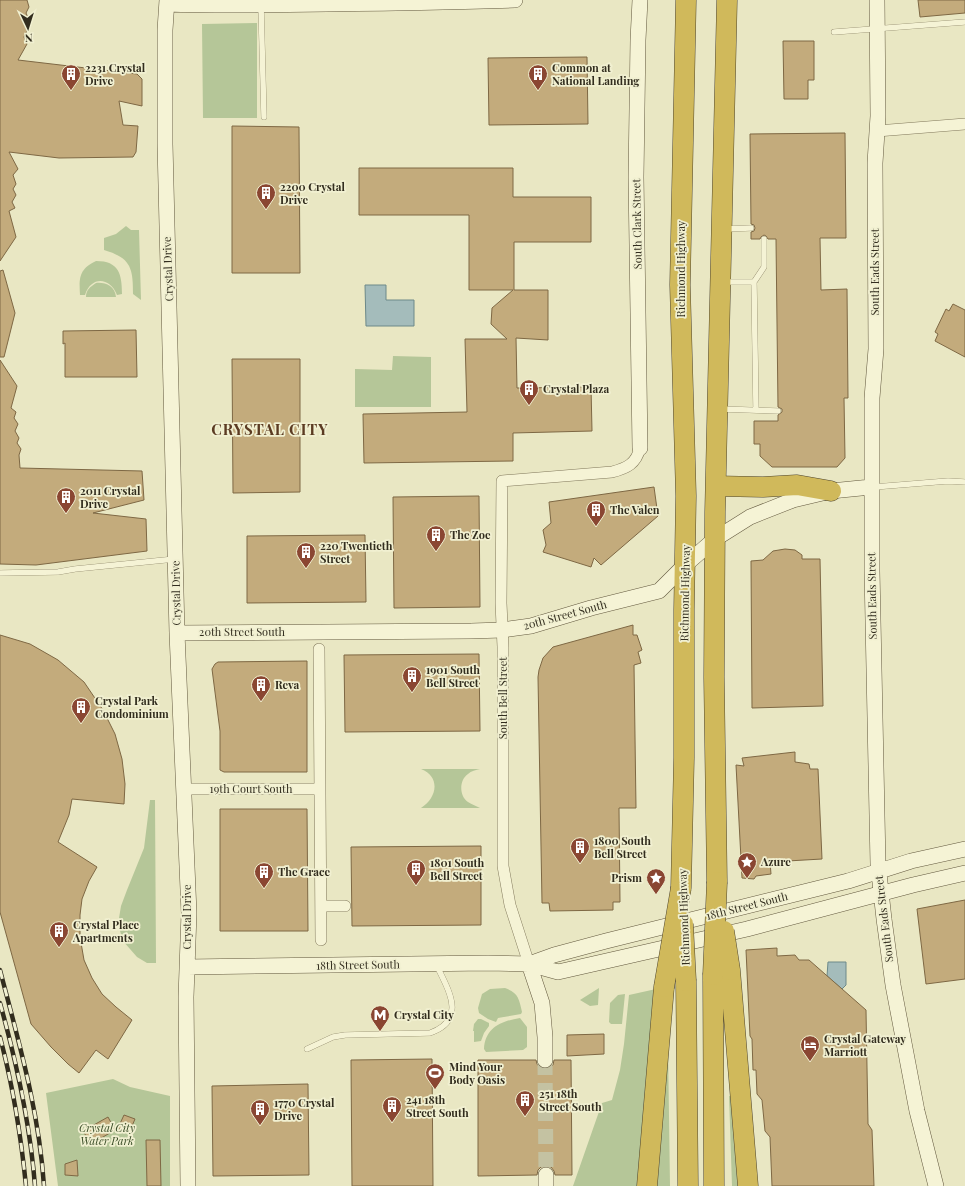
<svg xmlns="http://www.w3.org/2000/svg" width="965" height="1186" viewBox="0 0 965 1186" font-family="'Playfair Display',serif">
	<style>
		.green { fill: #b5c698 }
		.water { fill: #a4bcbb; stroke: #6c8989 }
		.building { fill: #c3ab7c; stroke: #7e6844 }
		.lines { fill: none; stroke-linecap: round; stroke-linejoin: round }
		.secondary-tunnel { stroke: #c4c2a2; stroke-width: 15; stroke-dasharray: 15 8; stroke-linecap: butt }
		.lane-casing { stroke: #81785b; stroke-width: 6 }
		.street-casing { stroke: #81785b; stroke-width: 12 }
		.secondary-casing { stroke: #63593f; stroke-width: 16 }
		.highway-casing { stroke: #4f462f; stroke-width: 21 }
		.lane { stroke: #f5f3d5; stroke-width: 5.5 }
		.street { stroke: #f5f3d5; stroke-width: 11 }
		.secondary { stroke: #f5f3d5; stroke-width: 15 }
		.highway { stroke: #d0b95b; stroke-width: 20 }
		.rail-casing { stroke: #322d1e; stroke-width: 4.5 }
		.rail { stroke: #f1f0d1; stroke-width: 3; stroke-dasharray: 9; stroke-linecap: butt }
		.highway-bridge-casing { stroke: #4f462f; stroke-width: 21; stroke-linecap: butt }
		.highway-bridge { stroke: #d0b95b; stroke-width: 20 }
		.labels { text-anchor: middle; stroke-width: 3.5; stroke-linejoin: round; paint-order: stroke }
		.poi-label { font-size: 11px; font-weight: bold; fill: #322d1e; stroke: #f1f0d1; text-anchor: start }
		.street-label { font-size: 11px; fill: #322d1e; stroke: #f1f0d1 }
		.park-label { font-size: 11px; font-style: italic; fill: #3a4d27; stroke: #f1f0d1 }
		.district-label { font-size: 15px; font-weight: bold; letter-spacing: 1px; fill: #5b3b22; stroke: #f1f0d1 }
	</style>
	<rect width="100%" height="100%" fill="#e9e7c3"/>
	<path class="green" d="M257,23v95h-54l-1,-94z
		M126,226l5,4h8l2,70 -8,-6c0,-26 -2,-36 -29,-44v-12l12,-4z
		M96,261c23,0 26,13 26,33l-5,1c-7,-18 -26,-19 -32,0h-5c-1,-17 -1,-26 16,-34z
		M96,283c9,-1 19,3 20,14h-30c0,-7 4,-10 10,-14z
		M393,356l38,1v50h-76v-38l37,1z
		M421,769h59c-4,1 -9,2 -12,5 -9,6 -9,22 0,28 3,2 8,4 12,6h-59c16,-10 20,-31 0,-39z
		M150,800h5l1,163h-9l-10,-6 -14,-16 -5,-17 3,-18 6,-16 17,-42z
		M505,988c13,5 14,10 17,24l-1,2 -23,4 -2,4 -8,-3 -9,-6 -1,-5 4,-14 8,-5z
		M599,988l-1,17 -8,1 -10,-6z
		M656,989l-17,197h-66l29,-83 10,-3 8,-30 4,-26 5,-49z
		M625,994l-3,30h-11l-2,-2 1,-19 8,-8z
		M520,1018l7,9v20l-4,3 -37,2 -2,-3c1,-21 17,-28 36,-31z
		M478,1019h3l8,4v3l-5,7 -3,8 -7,1v-11h-1l1,-7z
		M668,1046l2,140h-17z
		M113,1079l17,8 40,9v90h-112l-12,-93z
		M734,1095l8,91h-10l-3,-90z"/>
	<path class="water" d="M365,285h21v15h28v26h-48z
		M828,962h18v23l-4,4 -15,-13z"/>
	<path class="building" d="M0,0h27l2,7 -3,6 3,7 -4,6 2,5 -3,6 3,7 -9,16 119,14 5,5v27l-23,-5 4,24 15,1 -2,26 -3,5 -74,1 -50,-6 9,17 -5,6 3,9 -3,5 3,6 -4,7 3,6 -6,3 7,26 -16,24z
		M918,0h47v13l-45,4z
		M783,41h31v39h-6v19h-24z
		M587,57l1,67 -99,1 -1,-67z
		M232,126l67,1 1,146h-68z
		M845,133l1,105h-26l1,52 26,-1 1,109h-4l1,60 -8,9h-65l-12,-11v-12h-6v-23h24v-6l4,-3v-3l-4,-2 -2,-168h-8l-2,-3 -2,-1 -3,2 -1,2h-9v-7l3,-1 1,-3 -1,-3 -3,-1 -1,-90z
		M359,168h154v29h78v45h-77v48h34v50l-32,-2 1,50 74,-1 1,44 -79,2v28l-149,2 -1,-49 104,-2 -2,-73h42l-16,-15 1,-16 21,-18h-44v-75h-110z
		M3,270l12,43 -11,44h-4v-86z
		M953,304l12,6v47l-30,-16 3,-7 -3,-2 11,-23 3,2z
		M136,330l1,47h-72v-34l-2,1v-13z
		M232,359h68v133l-67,1z
		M0,360l17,26 -6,22 5,4 -2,6 4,6 -3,7 4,7 -2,5 4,6 -2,6 1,13 122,3 2,29 -51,13 53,6 1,32 -111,14 -36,-1z
		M654,487l4,29 -57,49 -7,-7 -3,9 -48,-15 3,-7 -3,-15 8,-7 -2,-21z
		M479,496l1,111 -86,1 -1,-111z
		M365,535l1,67 -119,1v-67z
		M785,549l10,1 7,5v4h18l3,147 -71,2 -1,-147 12,-1 10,-9z
		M633,625v10h4l5,15 -4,2 3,11 -7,2 2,143h-17l1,94h-7v8l-63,1 -1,-8h-7l-4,-226 1,-7 4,-12 10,-11z
		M0,635l30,9 28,16 26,22 19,28 12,24 7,25 3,25 -1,20 -52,-5 -3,16 -11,27 39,25 -8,14 -7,18 -2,16v22l4,23 8,18 10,16 14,13 16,13 -24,39 -12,-9 -17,23 -11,-9 -17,-17 -20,-23 -31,-112z
		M479,654l1,77 -135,1 -1,-77z
		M307,661v111h-83l-4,-2v-39l-8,-62 3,-5 3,-2z
		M795,752v10l14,2 1,5h8l4,90 -52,3 1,12 -15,2 -2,3 -12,-1 -6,-113 8,1 -2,-8z
		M220,809h87l1,122h-88z
		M481,846v79l-129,1 -1,-79z
		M965,900v79l-39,5 -9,-75z
		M777,948v8l18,-1 4,5h10l57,50 2,114 4,6 2,56h-102l-2,-49 -5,-6 -3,-31 -5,-6 -1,-24h-3l-1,-31 -2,-3 -4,-86z
		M604,1034v20l-37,2v-21z
		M432,1059l1,127h-81l-1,-126z
		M478,1060h58l1,4 3,4 5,1 5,-1 3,-3 1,-5h17l1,115h-17l-1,-4 -3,-4 -5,-1 -5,1 -3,3 -1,5 -59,1z
		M308,1084l1,91 -96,1 -1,-90z
		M124,1115l11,4 -6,14 -11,-5z
		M108,1117l7,13 -24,14 -8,-13z
		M146,1140h14l1,46h-14z
		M77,1160l1,16 -13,-1v-11z"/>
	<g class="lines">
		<path class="secondary-tunnel" d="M545,1060l1,115"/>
		<g class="lane-casing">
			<path id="lane" d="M261,5l3,112
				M834,32l131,-10
				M725,229l26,-1
				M725,282h29
				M720,409l58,2
				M756,410l-2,-128 10,-15v-28
				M874,487l74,-6 17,1
				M0,573l58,-1 17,-3 100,-10
				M307,1049l26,-12 12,-2 85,-2c37,-13 19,-42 7,-67"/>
		</g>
		<g class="street-casing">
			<path id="street" d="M877,131l88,-7
				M319,649l2,291
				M184,789h135
				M321,906h24
				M529,964l-19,-59 -7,-39v-219l-2,-44 1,-122 110,-9c15,-4 24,-8 28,-24"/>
		</g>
		<g class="secondary-casing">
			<path id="secondary" d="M167,0l-2,30v114l12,489 12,280 -3,84 2,189
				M877,0l1,116 -3,47 1,186 -4,49v173l6,293 6,55 9,66 24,126 19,75
				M167,4c53,2 107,1 160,0 63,-1 125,-2 188,-4
				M640,448l-4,-271 2,-137 2,-40
				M177,633l294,-2 31,-1 29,-4 60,-18 68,-17 26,-26 30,-26 35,-22 43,-17 38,-9 40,-4
				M529,964l25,-9 52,-14 242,-60 63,-20 54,-12
				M529,964l13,39 3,34v23
				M187,967l301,-4 41,1 29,8 189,-43 166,-44 52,-12
				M546,1175v11"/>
		</g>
		<g class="highway-casing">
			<path id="highway" d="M716,486l47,1 34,-2 34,6
				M717,882l-3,-205 1,-165 12,-512
				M681,888l3,-130v-148l2,-114 -6,-211 6,-285
				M730,970l18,216
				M713,975l1,211
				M686,981l2,205
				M647,1186l17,-199"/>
		</g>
		<use href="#lane" class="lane"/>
		<use href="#street" class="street"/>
		<use href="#secondary" class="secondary"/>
		<use href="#highway" class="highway"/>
		<g class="rail-casing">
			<path id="rail" d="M0,970c19,73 39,141 44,216
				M0,1003c17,61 30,119 35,183
				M0,1037c13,49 21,99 26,149"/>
		</g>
		<use href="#rail" class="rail"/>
		<g class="highway-bridge-casing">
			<path id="highway-bridge" d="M683,924l3,57
				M724,931l6,39
				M713,975l4,-93
				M664,987l17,-99"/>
		</g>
		<use href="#highway-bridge" class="highway-bridge"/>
	</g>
	<defs>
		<g id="building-pin" transform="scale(1)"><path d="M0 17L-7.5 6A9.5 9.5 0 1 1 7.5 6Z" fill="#8a4632" stroke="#f1f0d1"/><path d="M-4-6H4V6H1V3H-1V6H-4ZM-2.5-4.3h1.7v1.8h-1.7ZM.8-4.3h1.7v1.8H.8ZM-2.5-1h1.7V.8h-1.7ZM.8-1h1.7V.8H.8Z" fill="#fff"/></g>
		<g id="sight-pin" transform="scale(1)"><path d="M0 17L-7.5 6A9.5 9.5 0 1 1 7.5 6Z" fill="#8a4632" stroke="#f1f0d1"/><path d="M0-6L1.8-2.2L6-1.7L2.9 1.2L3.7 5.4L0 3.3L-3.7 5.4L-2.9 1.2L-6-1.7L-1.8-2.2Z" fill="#fff"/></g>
		<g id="metro-pin" transform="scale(1)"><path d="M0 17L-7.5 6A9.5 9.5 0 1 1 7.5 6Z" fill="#8a4632" stroke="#f1f0d1"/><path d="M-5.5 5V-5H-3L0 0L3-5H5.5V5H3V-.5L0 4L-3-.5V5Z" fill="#fff"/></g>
		<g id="hotel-pin" transform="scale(1)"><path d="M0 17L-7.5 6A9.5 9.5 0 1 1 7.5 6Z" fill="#8a4632" stroke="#f1f0d1"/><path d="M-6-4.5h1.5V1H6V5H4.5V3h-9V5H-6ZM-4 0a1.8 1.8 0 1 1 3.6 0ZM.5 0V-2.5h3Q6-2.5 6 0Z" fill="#fff"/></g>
		<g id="stadium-pin" transform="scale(1)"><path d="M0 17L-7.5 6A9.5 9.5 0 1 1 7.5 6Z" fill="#8a4632" stroke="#f1f0d1"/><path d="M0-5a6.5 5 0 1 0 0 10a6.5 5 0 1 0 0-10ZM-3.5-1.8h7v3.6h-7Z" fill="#fff"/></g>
	</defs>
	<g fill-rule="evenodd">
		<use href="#building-pin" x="71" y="74"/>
		<use href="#building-pin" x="538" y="74"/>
		<use href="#building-pin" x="266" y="193"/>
		<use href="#building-pin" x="529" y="389"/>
		<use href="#building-pin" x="66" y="497"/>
		<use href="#building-pin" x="596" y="510"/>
		<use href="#building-pin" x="436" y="535"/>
		<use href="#building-pin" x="306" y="552"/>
		<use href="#building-pin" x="412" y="676"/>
		<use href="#building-pin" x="261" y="685"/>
		<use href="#building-pin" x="81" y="707"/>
		<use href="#building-pin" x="580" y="847"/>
		<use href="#sight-pin" x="747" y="862"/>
		<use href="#building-pin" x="416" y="869"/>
		<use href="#building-pin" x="264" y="872"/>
		<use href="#sight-pin" x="656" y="878"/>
		<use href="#building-pin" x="59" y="931"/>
		<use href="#metro-pin" x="380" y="1015"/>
		<use href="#hotel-pin" x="810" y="1045"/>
		<use href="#stadium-pin" x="435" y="1073"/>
		<use href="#building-pin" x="525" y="1100"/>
		<use href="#building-pin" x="392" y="1106"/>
		<use href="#building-pin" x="260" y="1109"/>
	</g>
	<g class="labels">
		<g class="poi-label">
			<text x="85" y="72">2231 Crystal<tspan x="85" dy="13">Drive</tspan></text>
			<text x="552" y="72">Common at<tspan x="552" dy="13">National Landing</tspan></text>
			<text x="280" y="191">2200 Crystal<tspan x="280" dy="13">Drive</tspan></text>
			<text x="543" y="393">Crystal Plaza</text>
			<text x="80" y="495">2011 Crystal<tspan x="80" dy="13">Drive</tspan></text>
			<text x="610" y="514">The Valen</text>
			<text x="450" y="539">The Zoe</text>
			<text x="320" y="550">220 Twentieth<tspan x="320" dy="13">Street</tspan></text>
			<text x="426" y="674">1901 South<tspan x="426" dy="13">Bell Street</tspan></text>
			<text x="275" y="689">Reva</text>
			<text x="95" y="705">Crystal Park<tspan x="95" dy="13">Condominium</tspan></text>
			<text x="594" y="845">1800 South<tspan x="594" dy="13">Bell Street</tspan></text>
			<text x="761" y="866">Azure</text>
			<text x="430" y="867">1801 South<tspan x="430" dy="13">Bell Street</tspan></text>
			<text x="278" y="876">The Grace</text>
			<text x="642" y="882" text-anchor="end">Prism</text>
			<text x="73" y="929">Crystal Place<tspan x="73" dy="13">Apartments</tspan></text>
			<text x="394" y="1019">Crystal City</text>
			<text x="824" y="1043">Crystal Gateway<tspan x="824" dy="13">Marriott</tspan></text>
			<text x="449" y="1071">Mind Your<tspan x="449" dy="13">Body Oasis</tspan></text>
			<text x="539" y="1098">251 18th<tspan x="539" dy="13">Street South</tspan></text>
			<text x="406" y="1104">241 18th<tspan x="406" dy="13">Street South</tspan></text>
			<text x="274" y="1107">1770 Crystal<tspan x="274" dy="13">Drive</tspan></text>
		</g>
		<g class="street-label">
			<text transform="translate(637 224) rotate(-91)" y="4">South Clark Street</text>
			<text transform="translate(168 269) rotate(-92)" y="4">Crystal Drive</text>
			<text transform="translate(681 269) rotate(-90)" y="4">Richmond Highway</text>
			<text transform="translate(875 272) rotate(-90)" y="4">South Eads Street</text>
			<text transform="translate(176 593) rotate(-91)" y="4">Crystal Drive</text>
			<text transform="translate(685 593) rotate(-89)" y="4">Richmond Highway</text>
			<text transform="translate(872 596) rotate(-91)" y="4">South Eads Street</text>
			<text transform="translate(565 615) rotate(-15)" y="4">20th Street South</text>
			<text x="242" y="636">20th Street South</text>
			<text transform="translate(503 698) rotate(-90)" y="4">South Bell Street</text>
			<text x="251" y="793">19th Court South</text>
			<text transform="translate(747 906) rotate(-14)" y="4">18th Street South</text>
			<text transform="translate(187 917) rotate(-90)" y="4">Crystal Drive</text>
			<text transform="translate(684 917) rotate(-92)" y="4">Richmond Highway</text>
			<text transform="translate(884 919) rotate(-97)" y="4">South Eads Street</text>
			<text transform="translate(358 965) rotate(-1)" y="4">18th Street South</text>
		</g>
		<g class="park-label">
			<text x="107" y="1132">Crystal City<tspan x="107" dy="13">Water Park</tspan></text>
		</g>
		<g class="district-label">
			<text x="270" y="435">CRYSTAL CITY</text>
		</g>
	</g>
	<g transform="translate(28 28) rotate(176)" stroke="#f1f0d1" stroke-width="3" paint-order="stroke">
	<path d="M0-3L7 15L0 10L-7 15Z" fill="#322d1e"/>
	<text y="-6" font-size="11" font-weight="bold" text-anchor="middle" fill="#322d1e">N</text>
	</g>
</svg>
